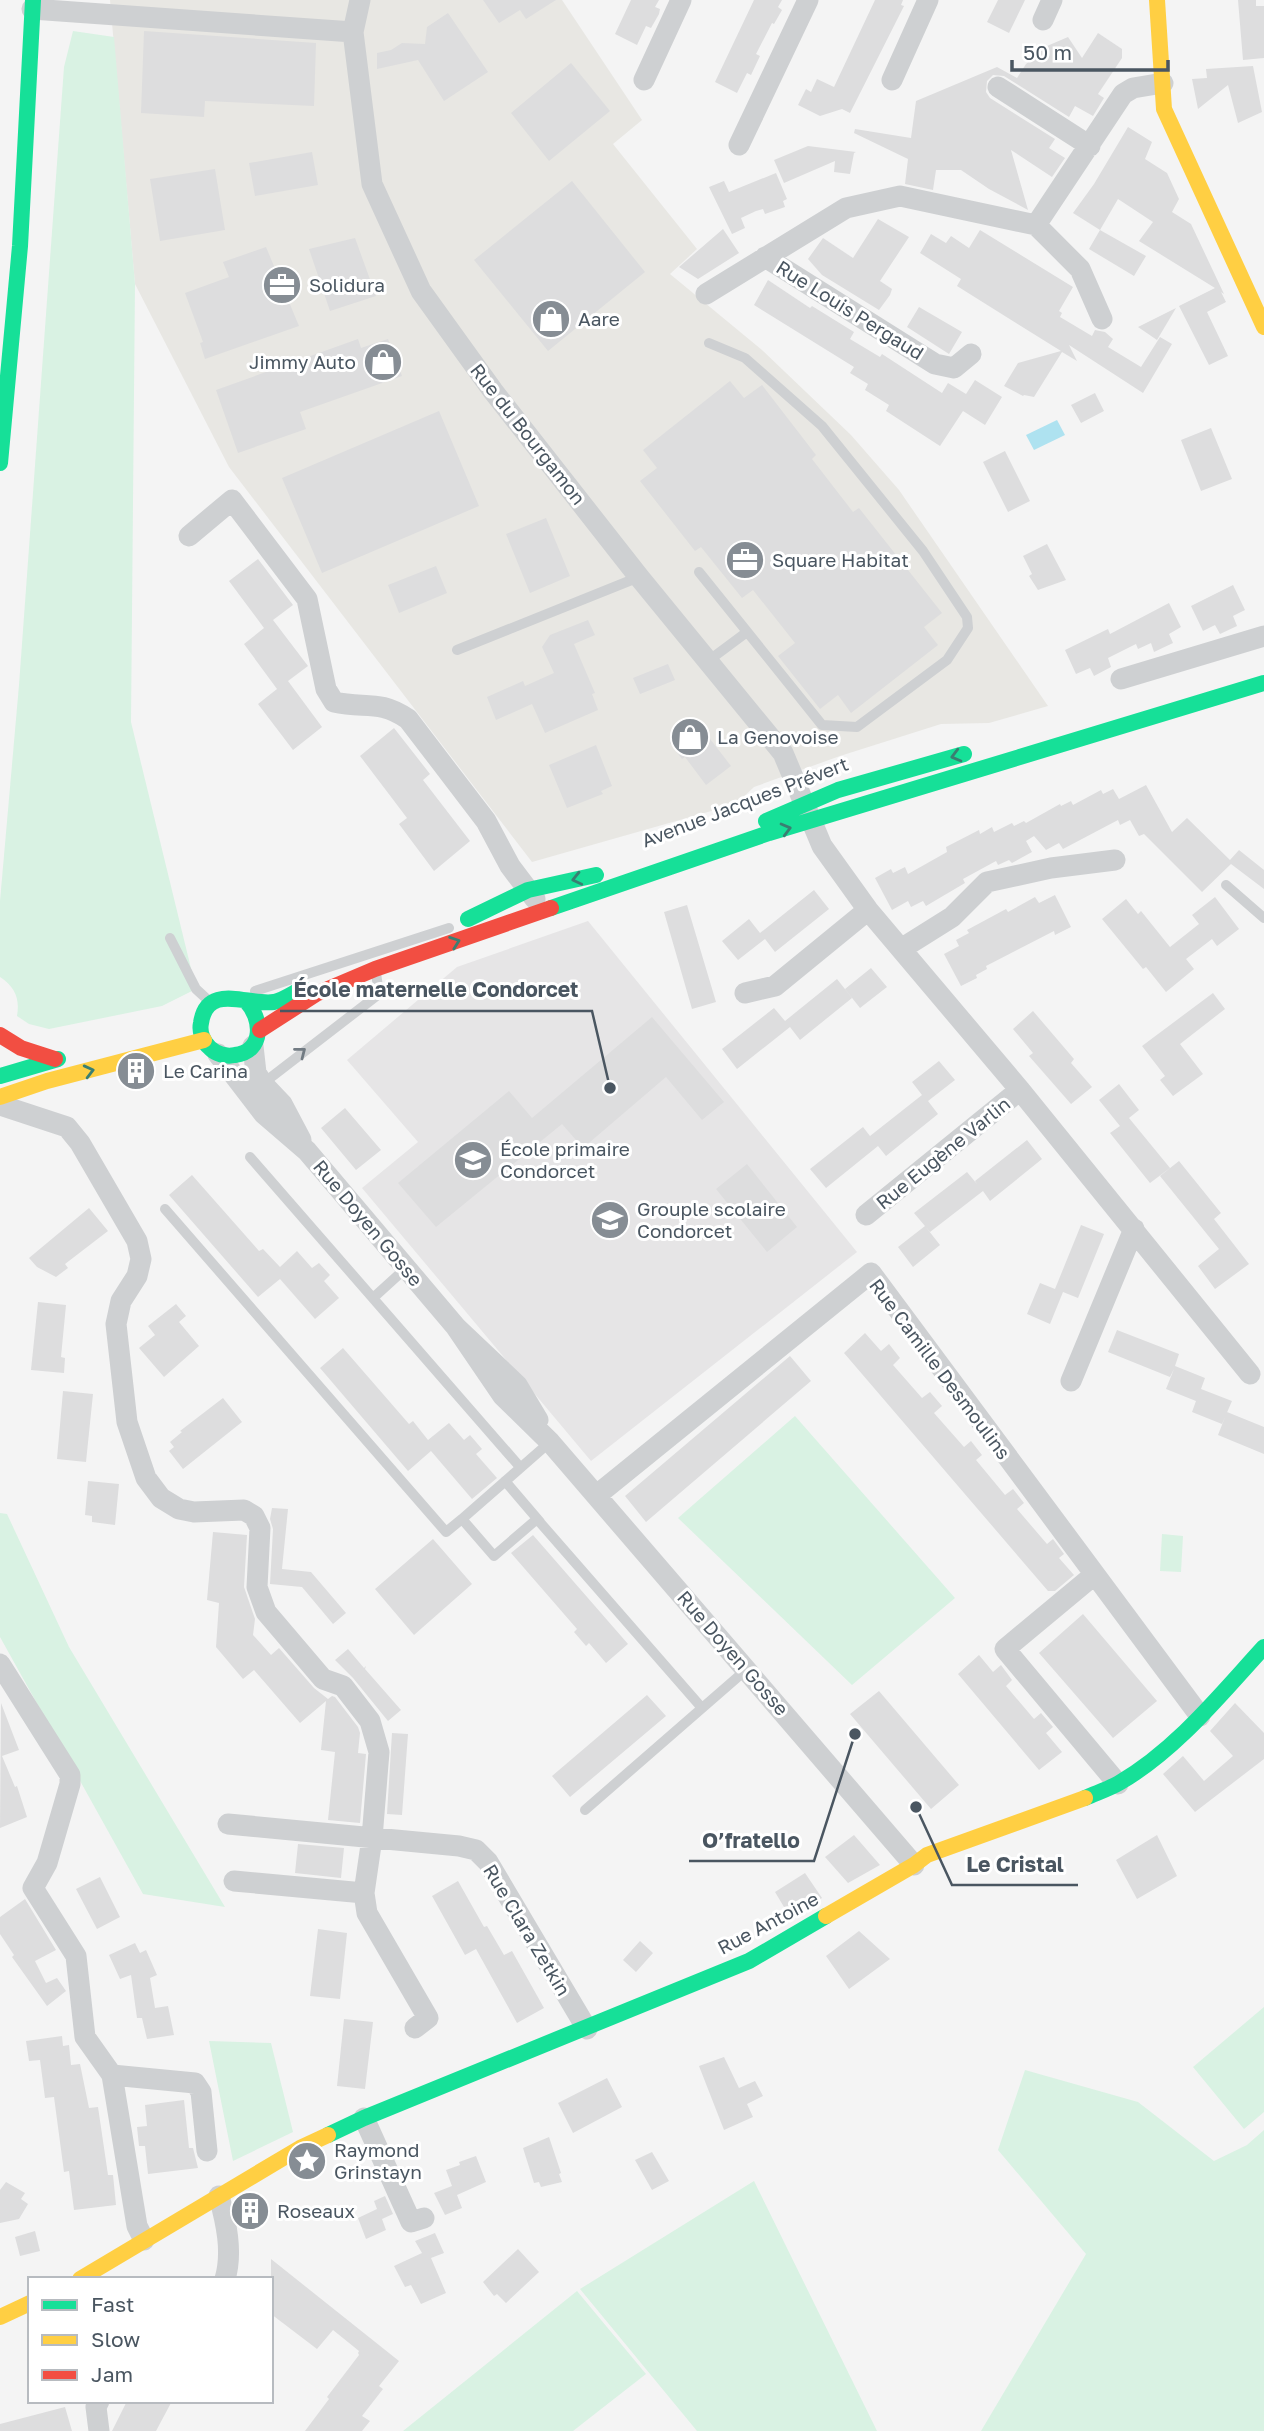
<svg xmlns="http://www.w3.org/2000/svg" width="1264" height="2431" viewBox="0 0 1264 2431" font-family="'Golos Text',sans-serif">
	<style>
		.commercial { fill: #e8e7e3 }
		.education { fill: #e6e5e6 }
		.green { fill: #d9f2e3 }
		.water { fill: #aee2f0 }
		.building { fill: #ddddde }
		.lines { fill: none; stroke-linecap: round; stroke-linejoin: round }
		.lane { stroke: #ced0d2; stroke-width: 10 }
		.street { stroke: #ced0d2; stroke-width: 21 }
		.fast { stroke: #16e098; stroke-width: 16 }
		.slow { stroke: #ffcf43; stroke-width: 16 }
		.jam { stroke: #f24e42; stroke-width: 16 }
		.oneway { stroke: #3a7f72 }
		.oneway2 { stroke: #727b83 }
		.labels { text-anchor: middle; stroke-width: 6; stroke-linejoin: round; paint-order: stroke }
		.poi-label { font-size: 19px; fill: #4a5661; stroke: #fff; text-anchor: start }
		.street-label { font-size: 19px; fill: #4a5661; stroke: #fff }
		.leader { fill: none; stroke: #4a5661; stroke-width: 2.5 }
		.callout-dot { fill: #4a5661; stroke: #fff; stroke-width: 2.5 }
		.callout-label { font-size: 21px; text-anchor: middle; font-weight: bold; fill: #4a5661; stroke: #fff; stroke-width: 6; stroke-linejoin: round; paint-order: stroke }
	</style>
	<rect width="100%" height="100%" fill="#f4f4f4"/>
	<path class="commercial" d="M110,0h452l80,120 -29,24 84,105 -27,25 92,76 89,85 48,55 149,216 -59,17 -48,1 -101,32 -86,31 -18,17 -204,58 -303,-395 -94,-183z"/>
	<path class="education" d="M588,921l269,331 -266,209 -229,-273 56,-46 -71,-82 110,-93z"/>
	<path class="green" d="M73,31l41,6 21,247 -4,438 65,267 -34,17 -113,23 -20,-5 -12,-8c3,-18 -2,-29 -17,-39v-76l19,-216 45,-618z
		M795,1416l160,182 -103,87 -174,-167z
		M0,1513l7,1 62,133 156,260 -82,-13 -143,-257z
		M1162,1534l21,2 -2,36 -21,-1z
		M1264,2007v105l-20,17 -51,-62z
		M209,2041l62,2 22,89 -60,29z
		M1025,2070l113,32 76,59 33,-16 17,-15v301h-283l105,-177 -88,-104z
		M754,2181l123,250h-180l-117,-142z
		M577,2291l69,83 -73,57h-170z"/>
	<path class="water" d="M1057,420l8,15 -31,15 -8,-15z"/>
	<path class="building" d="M483,0h73l-30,19 -6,-9 -21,13z
		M631,0h28l-4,7 5,2 -1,5 -8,14 -5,-2 -9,19 -22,-11z
		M754,0h28l-4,7 4,3 -8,14 -2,-1 -16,31 4,2 -9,19 -4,-2 -10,20 -22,-11z
		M875,0h28l-2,5 3,1 -54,107 -8,-4 -22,7 -22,-11 8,-16 5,3 6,-13 17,8z
		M998,0h27l-16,33 -22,-11z
		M1238,0h18v6h8v52l-21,2z
		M448,13l40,59 -44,29 -26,-41 -41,9v-16l14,-3 11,-7 23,1 2,-17z
		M144,31l172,12 -2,63 -109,-5 -1,16 -63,-4z
		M1098,33l24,16v9l-24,36 6,4 -11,18 -18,-10 -6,11 -65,-41 -11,-1 -6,6 -1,11 4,6 65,41 -6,9 16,10 -13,19 -41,-27 17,60 -39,-21 -28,-19h-25l-3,20 -28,-6 3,-25 -54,-26 1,-4 56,9 5,-37 81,-34 20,11 9,-14 21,-18 21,-9 14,21z
		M571,63l39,48 -61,50 -38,-48z
		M1253,66l9,46 -24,11 -10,-38 -30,24 -6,-30 15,-1 -1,-9z
		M1128,127l24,15 -7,17 22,14 12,26 -7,13 19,12 33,70 -3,-2 5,10 -19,10 21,44 -19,9 -30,-59 36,-18 -76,-47 14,-19 -35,-23 -18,31 46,26 -12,20 -45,-27 11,-19 -27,-17 21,-29z
		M808,146l48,6 -2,1 -4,21 -16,-2 1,-11 -51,22 -10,-23z
		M312,152l6,33 -63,11 -6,-33z
		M215,169l10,61 -65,11 -10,-62z
		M776,173l11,26 -4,2 2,6 -20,7 -2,-5 -7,2 -15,7 4,10 -13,6 -23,-47 15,-6 5,11z
		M572,181l73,91 -97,79 -74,-91z
		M878,219l31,18 -29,44 12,8 -2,6 -11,15 -57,-35 -14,-16 15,-21 30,20z
		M723,229l16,24 -41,26 -19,-12z
		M980,230l93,57 -14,24 3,2 -2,4 32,19 3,-6 10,2 8,7 -5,8 33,20 19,-30 12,7 -29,49 -74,-48 8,16 -15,-9 -28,45 -10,-2 -1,1 -19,-10 14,-23 43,-12 -104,-65 4,-7 -41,-26 11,-19 15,9 5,-7 18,12z
		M355,238l21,58 -46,15 -21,-62z
		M266,247l33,79 -94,33 -5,-16 3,-1 -18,-49 44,-16 -6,-15z
		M768,280l42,28 2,-2 42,26 -4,7 30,18 2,-3 60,39 6,-10 18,11 9,-14 27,17 -17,28 -22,-14 -23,35 -54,-35 3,-6 -24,-15 3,-6 -18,-11 4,-6 -100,-62z
		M919,307l43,25 -13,22 -42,-27z
		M1176,308l-19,32 -19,-13z
		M358,339l3,9 27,-9 14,37 -102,36 6,17 -68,24 -22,-63z
		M730,381l14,17 18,-13 54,70 -4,4 41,53 6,-4 83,105 -18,14 14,18 -87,68 -13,-18 -18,14 -42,-53 17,-13 -42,-53 -11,8 -41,-51 -6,4 -55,-70 17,-13 -14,-18z
		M1095,393l9,18 -23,12 -10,-18z
		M439,411l40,95 -157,67 -40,-95z
		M1211,428l21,51 -31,12 -20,-51z
		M1005,451l25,50 -22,11 -25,-50z
		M546,518l24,58 -40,17 -24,-59z
		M1047,544l19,36 -28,10 -9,-14 3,-2 -9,-18z
		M258,559l35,46 -20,15 35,46 -20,15 34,46 -29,23 -35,-46 19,-15 -33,-45 20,-16 -35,-47z
		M436,566l11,27 -48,20 -11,-28z
		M1233,585l12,25 -12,6 4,10 -17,8 -5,-9 -12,6 -12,-25z
		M1169,603l12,24 -12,7 4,9 -19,9 -3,-9 -13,6 -2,-5 -28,14 3,9 -17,9 -4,-8 -14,6 -11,-24 43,-21 2,5z
		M588,620l7,15 -21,9 21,49 -3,1 6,16 -53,23 -13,-29 -36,16 -9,-23 36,-16 2,5 29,-13 -12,-26 8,-12z
		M668,664l7,16 -35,14 -7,-16z
		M690,721l13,16 4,-2 24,31 -25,19 -21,-28 -3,2 -12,-16 4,-10z
		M394,728l36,46 -7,6 47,61 -36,30 -35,-47 8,-6 -47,-62z
		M596,745l16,41 -11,5 2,3 -36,14 -18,-43z
		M1146,785l26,47 15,-14 43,42 9,-10 25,20v19l-33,-25 -29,28 -58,-58 -5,2 -9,-16 -10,5 -2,-5 -55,29 -4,-6 -13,7 -12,-14 -8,5 6,11 -20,11 -3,-3 -11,5 -2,-4 -33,18 2,4 -39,23 -3,-5 -12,6 -3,-6 -16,9 -17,-32 16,-9 2,4 12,-6 3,7 39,-22 -1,-5 33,-17 1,4 12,-7 2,5 18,-9 2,3 10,-5 2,2 34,-19 1,2 10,-5 2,4 28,-15 2,4 10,-5 6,10z
		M814,890l15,19 -54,43 -10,-13 -27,21 -16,-19 27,-22 11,14z
		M1055,895l16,32 -16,8 -1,-4 -68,35 1,3 -11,6 1,3 -16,8 -17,-32 15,-8 -3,-6 13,-7 -2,-3 39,-21 2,3 27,-15 4,6z
		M1215,897l24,32 -22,17 -5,-7 -26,20 8,10 -28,23 -20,-25 -3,2 -41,-50 24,-20 12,15 3,-3 29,36 29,-23 -7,-9z
		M687,905l29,97 -24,7 -28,-97z
		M871,968l16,19 -27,21 -15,-19z
		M837,979l15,19 -52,42 -10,-13 -53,42 -15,-20 52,-41 11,13z
		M1213,993l12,16 -45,35 23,30 -30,22 -13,-16 5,-4 -23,-30z
		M1033,1011l41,48 -3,4 21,24 -21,17 -42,-48 4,-3 -20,-24z
		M652,1017l72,85 -22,18 -36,-43 -83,71 -21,-24 -126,103 -38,-44 111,-92 23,27z
		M939,1061l16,19 -27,21 10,13 -52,42 -8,-10 -52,42 -16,-19 53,-42 7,9 52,-41 -10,-13z
		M1119,1084l20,26 -10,8 41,50 -20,15 -40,-50 10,-7 -21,-26z
		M345,1108l36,42 -25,20 -35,-42z
		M1027,1140l15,19 -52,42 -7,-10 -53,41 -16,-19 53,-41 10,12 -2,-3z
		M1179,1161l42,52 -7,6 35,45 -34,25 -17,-23 21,-17 -59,-73z
		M747,1164l50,63 -30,25 -51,-63z
		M192,1175l67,76 4,-2 17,18 17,-16 15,17 7,-5 11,12 -6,6 15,17 -24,21 -35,-40 -22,18 -89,-102z
		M89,1208l19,23 -43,33 3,4 -12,9 -19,-10 -8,-9z
		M1081,1225l23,9 -26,64 -15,-6 -13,32 -23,-10 13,-31 15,6z
		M925,1226l15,19 -27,22 -15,-20z
		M38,1302l28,3 -5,52 4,1 -1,15 -33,-3z
		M176,1304l10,12 -7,6 20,24 -35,31 -25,-29 16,-13 -7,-9z
		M1117,1330l62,24 -4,12 30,12 -4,11 31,12 -10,23 -30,-12 4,-11 -30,-12 8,-20 -4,8 -62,-25z
		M865,1333l16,18 8,-7 11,14 -7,7 29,33 8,-6 12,14 -8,7 30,34 7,-6 11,14 -6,5 29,35 8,-6 11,14 -7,6 30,35 6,-5 11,15 -5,4 15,17 -19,16h-7l-204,-238z
		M343,1348l66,76 4,-3 15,19 21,-17 15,17 6,-5 12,14 -6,5 21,24 -25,21 -41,-48 -23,20 -88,-103z
		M790,1356l21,25 -165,141 -21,-26z
		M63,1391l30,3 -7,68 -29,-3z
		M223,1398l19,24 -59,47 -14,-18 5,-4 -4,-5 12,-10 -2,-1z
		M1227,1412l37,15v27l-46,-19z
		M88,1481l31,3 -4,41 -23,-3v-6l-7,-1z
		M272,1508l16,1 -6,60 29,3 35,41 -13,11 -31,-37 -32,-3 3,-55 -3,-10z
		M213,1532l34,3 -3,52 11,32 -2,16 18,20 8,-7 35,40 14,11 4,-3 3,1 23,30 2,6 -2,20 8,1 -6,69 -32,-3 7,-68 -14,-2 5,-49 -26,22 -46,-53 -11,9 -27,-32 3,-44 -12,-3z
		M533,1535l95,109 -22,19 -17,-20 -3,3 -12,-14 3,-3 -66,-76z
		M433,1539l39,45 -58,51 -39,-46z
		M1083,1614l74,87 -44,37 -74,-85z
		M348,1649l16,19 2,-2 -1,3 36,41 -13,11 -35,-43 -18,-18z
		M979,1655l14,17 8,-7 11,15 -6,6 28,33 7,-6 12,14 -7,6 16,19 -23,18 -81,-96z
		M879,1691l80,94 -28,24 -81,-95z
		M647,1695l19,21 -96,81 -18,-21z
		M1,1703l18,47 -17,6 13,31 2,-1 10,31 -27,11z
		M1235,1703l29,30v26l-69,53 -32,-38 20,-18 21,25 29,-25 -23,-25z
		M392,1733l16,1 -6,81 -15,-1z
		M854,1835l26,30 -32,18 -23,-26z
		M1157,1835l20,41 -40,23 -21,-39z
		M298,1844l46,4 -3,30 -46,-5z
		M805,1873l17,25 -32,19 -15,-25z
		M100,1877l20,40 -23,12 -21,-40z
		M458,1881l26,46 3,-1 17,29 8,-4 32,57 -27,15 -41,-74 -11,6 -33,-59z
		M25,1899l31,51 -21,11 11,22 11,-5 9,13 -19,15 -35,-49 2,-2 -14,-21v-17z
		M318,1929l29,4 -7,66 -30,-3z
		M859,1931l31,28 -41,30 -23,-33z
		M640,1941l13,12 -17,19 -13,-12z
		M135,1943l5,10 6,-3 11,25 -7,3 5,30 13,-2 6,29 -27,4 -5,-21h-5l-6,-43 -11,4 -11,-24z
		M344,2019l29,3 -8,67 -28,-3z
		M62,2036l1,10 6,-1 2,20 9,-1 9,44 9,-1 10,68h5l3,30 -42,5 -5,-39 -5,1 -10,-75 -9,1 -5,-38 -11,1 -3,-20z
		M724,2057l15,31 16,-7 8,15 -16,8 6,13 -29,13 -25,-64z
		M607,2078l15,29 -49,26 -15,-30z
		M184,2100l5,48h4l5,20 -50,6 -3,-28h-6l-2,-19 10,-1 -2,-21z
		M549,2137l12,36 -2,1 3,8 -21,5 -2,-5 -5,1 -11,-35z
		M652,2152l17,29 -17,9 -17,-30z
		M476,2156l10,26 -29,13 5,13 -17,7 -11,-22 18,-7 -6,-16 14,-5 -1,-3z
		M6,2182l19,11 -4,6 7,5 -9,15 -19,4v-33z
		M385,2196l8,18 -11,5 4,11 -20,9 -8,-21 19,-9 -3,-8z
		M35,2231l5,20 -20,5 -5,-19z
		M435,2233l9,20 -13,5 15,35 -25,11 -10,-19 -6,2 -11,-21 28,-13 -7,-12z
		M518,2249l21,23 -33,31 -9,-9 -3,2 -11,-14z
		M271,2259l128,102 -20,25 4,3 -21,27 8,5 -8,10h-57l24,-32 -2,-2 32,-42 -1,-2 1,-2 -26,-21 -16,19 -46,-35z
		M127,2401h45l-16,30h-44z
		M65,2407l7,24h-72v-7z"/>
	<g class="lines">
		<path class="lane" d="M699,572l123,153 35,2 90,-67 21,-32 -1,-11 -44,-66 -101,-125 -77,-68 -36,-15
			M457,650l182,-73
			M708,661l39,-29
			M1226,885l38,33
			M170,938l26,51 13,12
			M255,991l194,-63
			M261,1085l118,-91 -3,-21
			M250,1157l270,310
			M165,1209l281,323 16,-13
			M373,1298l33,-30
			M550,1442l-88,77 32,37 43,-37 165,189
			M505,1481l35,41
			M585,1810l162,-141"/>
		<path class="street" d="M360,0l-7,32 19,152 49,107 72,100 146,186 144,176 39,93 46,64 152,180 230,284
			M32,9l321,23
			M1043,20l9,-20
			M644,80l37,-80
			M892,80l36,-80
			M998,87l92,59
			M739,145l69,-145
			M765,257l170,107 19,4 17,-14
			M706,294l140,-86 54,-12 136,29
			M1102,319l-22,-50 -44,-44 87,-131 10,-6 30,-5
			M189,536l43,-36 75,99 19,90 8,13c31,7 45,-3 74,17l78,102 24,45 25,33
			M1121,679l143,-43
			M901,949l51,-32 35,-35 64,-14 64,-8
			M745,993l30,-7 93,-76
			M253,1046l3,27 7,11 19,20 19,36
			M218,1054l46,60 43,37 149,176 61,58 21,35
			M0,1105l67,22 13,16 57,98 4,18 -4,17 -16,25 -5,23 11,98 19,56 15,20 18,11 15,3 50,-2 10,6 6,12 -3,59 9,25 57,67 20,7 27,35 9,31 -7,86 -8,55 3,20 61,105 -13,10
			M866,1215l154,-125
			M456,1327l47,69 47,46 364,423
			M1071,1381l63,-152
			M597,1495l274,-222 329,443
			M1094,1575l-89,74 113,135
			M0,1664l70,111v9l-23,79 -14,25 43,68 9,81 27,38 25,151 7,14
			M228,1824l231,22 17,4 12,12 99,167
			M234,1881l130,12
			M112,2075l83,8 6,9 6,59
			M364,2118l47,104 13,-4
			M219,2196c7,26 14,56 6,83
			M99,2431l-3,-24 3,-6"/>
		<path class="fast" d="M0,463l20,-217 13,-246
			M766,821l72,-31 126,-36
			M551,908l218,-75 495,-150
			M468,919l60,-29 68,-15
			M246,1001c16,17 19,50 -11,54 -9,2 -19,-1 -25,-7 -7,-6 -11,-16 -9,-25 6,-41 47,-17 73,-21 10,-2 19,-9 29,-14
			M0,1076l58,-17
			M1085,1798c11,-5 24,-9 34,-15 57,-33 101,-88 145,-136
			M328,2135l36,-17 385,-157 77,-45"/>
		<path class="slow" d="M1157,0l7,109 100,218
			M0,1097l47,-16 157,-41
			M826,1916l88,-51 13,-10 158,-57
			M80,2279l220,-131 28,-13
			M0,2317l30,-14"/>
		<path class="jam" d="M260,1030l56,-36 59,-25 176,-61
			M0,1035l21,13 34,11"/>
	</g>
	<defs><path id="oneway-chevron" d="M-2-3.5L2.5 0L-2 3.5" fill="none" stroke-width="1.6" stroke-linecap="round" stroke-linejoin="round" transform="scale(1.75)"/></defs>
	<g class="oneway">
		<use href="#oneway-chevron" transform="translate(956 756) rotate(165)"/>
		<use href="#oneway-chevron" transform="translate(786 829) rotate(-15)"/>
		<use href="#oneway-chevron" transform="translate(577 879) rotate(167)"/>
		<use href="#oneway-chevron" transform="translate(455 942) rotate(-20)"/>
		<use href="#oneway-chevron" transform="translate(89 1071) rotate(-14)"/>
	</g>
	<use class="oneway2" href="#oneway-chevron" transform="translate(301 1052) rotate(-38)"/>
	<defs>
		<g id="office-disc" transform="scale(2.0125)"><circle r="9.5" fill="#868d94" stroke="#fff"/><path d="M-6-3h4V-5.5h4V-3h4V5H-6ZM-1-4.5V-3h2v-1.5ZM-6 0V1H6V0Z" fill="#fff"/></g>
		<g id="shop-disc" transform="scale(2.0125)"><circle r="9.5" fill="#868d94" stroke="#fff"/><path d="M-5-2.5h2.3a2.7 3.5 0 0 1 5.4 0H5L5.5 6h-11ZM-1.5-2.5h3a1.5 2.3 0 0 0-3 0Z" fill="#fff"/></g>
		<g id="building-disc" transform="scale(2.0125)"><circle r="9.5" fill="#868d94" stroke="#fff"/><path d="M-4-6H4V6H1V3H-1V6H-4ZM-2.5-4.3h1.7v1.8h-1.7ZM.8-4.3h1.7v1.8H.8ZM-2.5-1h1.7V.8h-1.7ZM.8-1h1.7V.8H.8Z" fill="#fff"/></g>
		<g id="school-disc" transform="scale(2.0125)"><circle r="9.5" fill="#868d94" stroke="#fff"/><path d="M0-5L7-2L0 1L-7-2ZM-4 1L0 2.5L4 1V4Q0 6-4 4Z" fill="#fff"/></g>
		<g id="sight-disc" transform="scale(2.0125)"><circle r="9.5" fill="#868d94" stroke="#fff"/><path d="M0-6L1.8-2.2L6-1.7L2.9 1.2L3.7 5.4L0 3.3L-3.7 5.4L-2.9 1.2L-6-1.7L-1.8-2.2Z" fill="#fff"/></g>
	</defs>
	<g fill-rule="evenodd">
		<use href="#office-disc" x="282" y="285"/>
		<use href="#shop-disc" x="551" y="319"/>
		<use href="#shop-disc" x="383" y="362"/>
		<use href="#office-disc" x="745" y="560"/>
		<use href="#shop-disc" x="690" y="737"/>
		<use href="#building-disc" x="136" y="1071"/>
		<use href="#school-disc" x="473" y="1160"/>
		<use href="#school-disc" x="610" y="1220"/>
		<use href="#sight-disc" x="307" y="2161"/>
		<use href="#building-disc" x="250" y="2211"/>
	</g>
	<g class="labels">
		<g class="poi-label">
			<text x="309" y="292">Solidura</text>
			<text x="578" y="326">Aare</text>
			<text x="356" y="369" text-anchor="end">Jimmy Auto</text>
			<text x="772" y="567">Square Habitat</text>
			<text x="717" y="744">La Genovoise</text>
			<text x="163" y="1078">Le Carina</text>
			<text x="500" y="1156">École primaire<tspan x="500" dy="22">Condorcet</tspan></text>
			<text x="637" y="1216">Grouple scolaire<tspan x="637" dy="22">Condorcet</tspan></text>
			<text x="334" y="2157">Raymond<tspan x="334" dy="22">Grinstayn</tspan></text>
			<text x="277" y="2218">Roseaux</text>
		</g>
		<g class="street-label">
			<text transform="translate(850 310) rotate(32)" y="7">Rue Louis Pergaud</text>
			<text transform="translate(528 434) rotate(52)" y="7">Rue du Bourgamon</text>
			<text transform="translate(745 802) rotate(-21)" y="7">Avenue Jacques Prévert</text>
			<text transform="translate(943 1153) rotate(-39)" y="7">Rue Eugène Varlin</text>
			<text transform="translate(368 1223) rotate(50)" y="7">Rue Doyen Gosse</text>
			<text transform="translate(940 1369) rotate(53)" y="7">Rue Camille Desmoulins</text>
			<text transform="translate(733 1653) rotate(49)" y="7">Rue Doyen Gosse</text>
			<text transform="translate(768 1923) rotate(-28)" y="7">Rue Antoine</text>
			<text transform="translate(527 1930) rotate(59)" y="7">Rue Clara Zetkin</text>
		</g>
	</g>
	<path class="leader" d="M610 1088L592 1011H280M855 1734L814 1861H689M916 1807L952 1885H1078"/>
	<g class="callout-dot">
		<circle cx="610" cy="1088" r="7"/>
		<circle cx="855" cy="1734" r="7"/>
		<circle cx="916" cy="1807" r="7"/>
	</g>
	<g class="callout-label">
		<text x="436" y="997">École maternelle Condorcet</text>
		<text x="751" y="1848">O’fratello</text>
		<text x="1015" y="1872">Le Cristal</text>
	</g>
	<rect x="28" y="2277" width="245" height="126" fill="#ffffff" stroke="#b7bbc0" stroke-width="2"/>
	<rect x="42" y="2300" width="35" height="10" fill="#16e098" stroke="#b7bbc0" stroke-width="2"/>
	<text x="91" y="2312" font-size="21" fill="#4a5661">Fast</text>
	<rect x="42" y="2335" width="35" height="10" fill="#ffcf43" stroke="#b7bbc0" stroke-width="2"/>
	<text x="91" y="2347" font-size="21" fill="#4a5661">Slow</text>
	<rect x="42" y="2370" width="35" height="10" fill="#f24e42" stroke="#b7bbc0" stroke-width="2"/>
	<text x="91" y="2382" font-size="21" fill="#4a5661">Jam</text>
	<path d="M1012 60v10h156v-10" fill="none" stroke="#4a5661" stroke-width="3.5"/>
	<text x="1023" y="60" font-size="21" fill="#4a5661" stroke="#ffffff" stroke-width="5" paint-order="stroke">50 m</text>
</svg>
